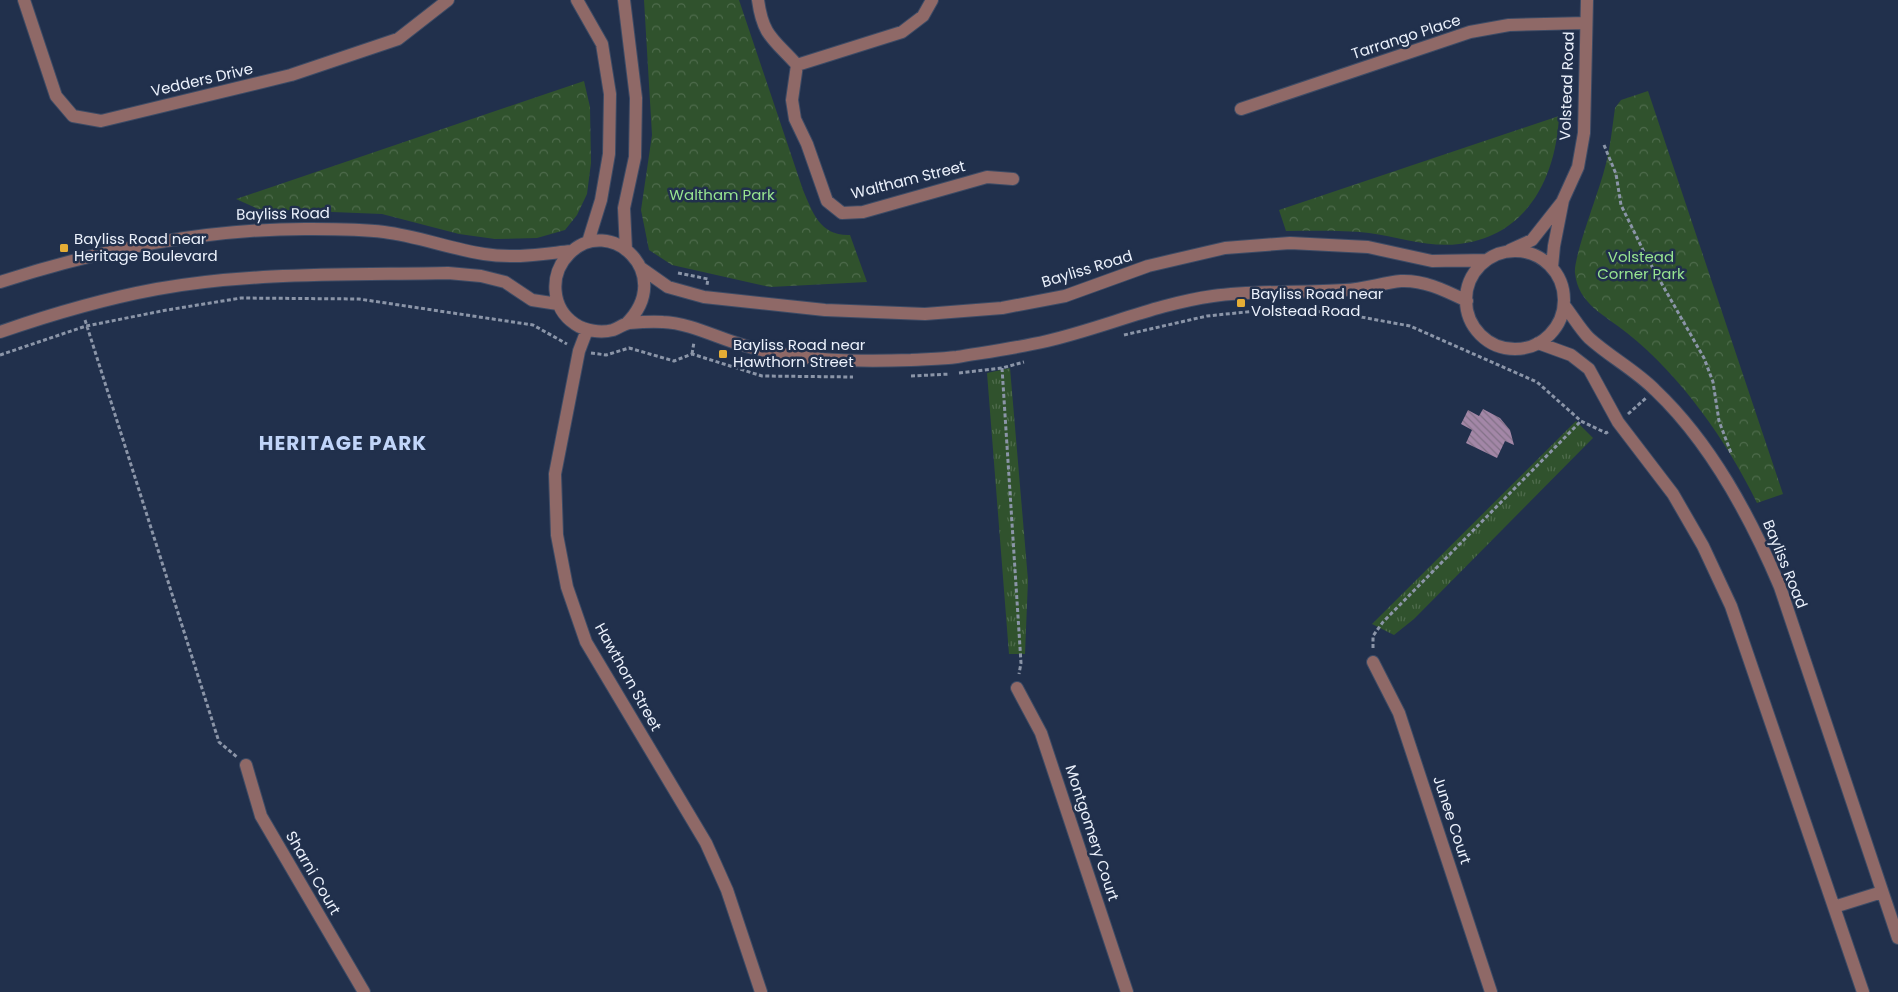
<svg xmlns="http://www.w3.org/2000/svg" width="1898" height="992" viewBox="0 0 1898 992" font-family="Poppins,sans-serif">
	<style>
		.grass { fill: url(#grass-tufts) }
		.park { fill: url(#park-crowns) }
		.building { fill: url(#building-back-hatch) }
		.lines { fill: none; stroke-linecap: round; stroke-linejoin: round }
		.minor-casing { stroke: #3d4b65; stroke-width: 14 }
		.path { stroke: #8b95a8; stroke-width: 3; stroke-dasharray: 4 2.5; stroke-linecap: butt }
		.minor { stroke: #8f6967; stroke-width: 12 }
		.poi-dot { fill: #e5ad35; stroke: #21304c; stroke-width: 2 }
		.labels { text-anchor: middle; stroke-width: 5; stroke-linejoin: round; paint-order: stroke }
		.street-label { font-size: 15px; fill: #ebf1fc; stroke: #21304c }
		.park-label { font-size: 15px; fill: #97e490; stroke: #21304c }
		.poi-label { font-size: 15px; fill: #ebf1fc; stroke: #21304c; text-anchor: start }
		.district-label { font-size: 20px; font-weight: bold; letter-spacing: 1px; fill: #c1d5f9; stroke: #21304c }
	</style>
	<defs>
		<pattern id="grass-tufts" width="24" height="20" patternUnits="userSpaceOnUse" patternTransform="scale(1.25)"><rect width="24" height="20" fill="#30522d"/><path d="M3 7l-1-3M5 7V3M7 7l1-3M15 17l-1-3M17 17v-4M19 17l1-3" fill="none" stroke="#4e6b4c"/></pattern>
		<pattern id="park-crowns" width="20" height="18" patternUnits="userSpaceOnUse" patternTransform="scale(1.25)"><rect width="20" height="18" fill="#30522d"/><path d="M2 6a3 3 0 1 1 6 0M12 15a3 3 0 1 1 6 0" fill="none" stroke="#4e6b4c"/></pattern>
		<pattern id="building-back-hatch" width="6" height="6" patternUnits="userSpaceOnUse" patternTransform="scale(1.25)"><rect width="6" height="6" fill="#a387a7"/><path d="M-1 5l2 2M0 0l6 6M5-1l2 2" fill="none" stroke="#827187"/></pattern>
	</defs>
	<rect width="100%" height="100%" fill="#21304c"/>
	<path class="grass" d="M1010,368l18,212 -3,74h-16l-22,-281z
		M1576,421l17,17 -179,181 -20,16 -22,-11z"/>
	<path class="park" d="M644,0h95l64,190c10,23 17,46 47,45l17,47 -97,5 -98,-22 -23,-15 -8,-40 11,-75z
		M584,81l6,26 1,56 -4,31 -10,21 -12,15 -28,8 -42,1 -36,-5 -77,-20 -124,-5 -22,-10z
		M1648,91l135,403 -26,9c-30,-62 -76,-127 -130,-170 -22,-18 -49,-29 -52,-60 -2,-15 24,-82 29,-102 6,-20 8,-42 11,-63l6,-8z
		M1559,116c-3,62 -32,120 -100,128 -30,4 -60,-7 -90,-11 -27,-3 -56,-2 -83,-2l-7,-21z"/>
	<path class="building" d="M1483,409l17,9 10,12 4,15 -9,-4 -8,17 -31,-15 6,-13 -11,-6 7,-14 11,6z"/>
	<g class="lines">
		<g class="minor-casing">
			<path id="minor" d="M24,0l32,96 17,20 28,5 190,-46 107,-36 50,-39
				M577,0l25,44 8,50 -1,60 -8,46 -13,42
				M624,0l12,98 -1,59 -11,51 2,42
				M758,0c5,37 16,39 39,65l-5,35 3,19 12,25 20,57 15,12 21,-1 124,-35 26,2
				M797,65l105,-33 21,-16 9,-16
				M1241,109l229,-77 39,-7 77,-2
				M1510,250l22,-10 30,-38
				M1466 300a49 49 0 1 1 98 0a49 49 0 1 1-98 0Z
				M1552,267l2,-21 9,-46 15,-33 6,-34 3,-133
				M641,268l27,19 36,10 121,13 100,4 77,-6 63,-12 83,-30 77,-18 65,-5 78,4 64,14 55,-1
				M0,282c102,-33 205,-54 312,-53 24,0 49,0 72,3 33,4 67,17 100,22 29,5 58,0 87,-3
				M1564,305c8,10 16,24 25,33 21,19 46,32 66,52 56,53 95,126 125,197l118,351
				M626,324c51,-50 -17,-111 -57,-70 -20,20 -18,54 6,70 10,7 26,9 38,6 6,-2 10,-6 16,-7 11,-1 23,-2 34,-1 28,1 56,17 83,24 52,15 111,16 165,14 15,-1 31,-1 46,-3 30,-5 60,-9 90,-16 56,-13 109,-37 166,-45 44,-6 88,-3 132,-6 19,-1 37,-7 56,-9 24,-1 45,10 66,20
				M587,330l-8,21 -24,123 2,61 10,52 19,55 120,201 21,47 34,102
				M0,332c52,-18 103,-33 157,-43 95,-17 194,-14 291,-16l33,3 24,6 27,18 26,4
				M1538,343l33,12 18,14 29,53 55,72 30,52 28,60 132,386
				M1373,662l26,51 92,279
				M1017,688l24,45 86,259
				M246,765l15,51 103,176
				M1834,907l48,-15"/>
		</g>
		<path class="path" d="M1604,145l12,29 5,31 25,51 58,102 9,24 6,39 12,32
			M678,273l30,6 -1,6
			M85,320l134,422 18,15
			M1124,335l83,-19 69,-7 63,4 71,13 127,56 44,39 25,12 3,-2
			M591,353l15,2 23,-7 45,13 18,-7 70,22 91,1
			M692,354l2,-12
			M0,355l86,-29 81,-16 74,-12 118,1 174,26 34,19
			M1002,368l19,295 -2,11
			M959,373l43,-5 22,-6
			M911,376l39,-2
			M1628,414l18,-16
			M1373,648v-12l10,-14 198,-201"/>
		<use href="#minor" class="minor"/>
	</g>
	<g class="poi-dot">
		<rect x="59" y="243" width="10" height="10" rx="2.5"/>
		<rect x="1236" y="298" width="10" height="10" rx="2.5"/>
		<rect x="718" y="349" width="10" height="10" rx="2.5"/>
	</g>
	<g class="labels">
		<g class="street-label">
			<text transform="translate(1406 37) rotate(-18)" y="5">Tarrango Place</text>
			<text transform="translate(202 80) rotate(-13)" y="5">Vedders Drive</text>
			<text transform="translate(1567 86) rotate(-88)" y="5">Volstead Road</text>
			<text transform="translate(908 180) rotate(-14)" y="5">Waltham Street</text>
			<text transform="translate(283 214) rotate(-1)" y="5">Bayliss Road</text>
			<text transform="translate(1087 269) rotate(-17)" y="5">Bayliss Road</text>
			<text transform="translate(1785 564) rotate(68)" y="5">Bayliss Road</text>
			<text transform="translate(628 677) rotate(61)" y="5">Hawthorn Street</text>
			<text transform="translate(1452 820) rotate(72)" y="5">Junee Court</text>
			<text transform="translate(1092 833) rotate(72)" y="5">Montgomery Court</text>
			<text transform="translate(313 873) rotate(60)" y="5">Sharni Court</text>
		</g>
		<g class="park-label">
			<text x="722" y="200">Waltham Park</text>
			<text x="1641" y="262">Volstead<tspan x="1641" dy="17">Corner Park</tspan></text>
		</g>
		<g class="poi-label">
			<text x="74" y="244">Bayliss Road near<tspan x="74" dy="17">Heritage Boulevard</tspan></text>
			<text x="1251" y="299">Bayliss Road near<tspan x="1251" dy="17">Volstead Road</tspan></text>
			<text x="733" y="350">Bayliss Road near<tspan x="733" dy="17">Hawthorn Street</tspan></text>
		</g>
		<g class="district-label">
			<text x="343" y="450">HERITAGE PARK</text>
		</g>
	</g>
</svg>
